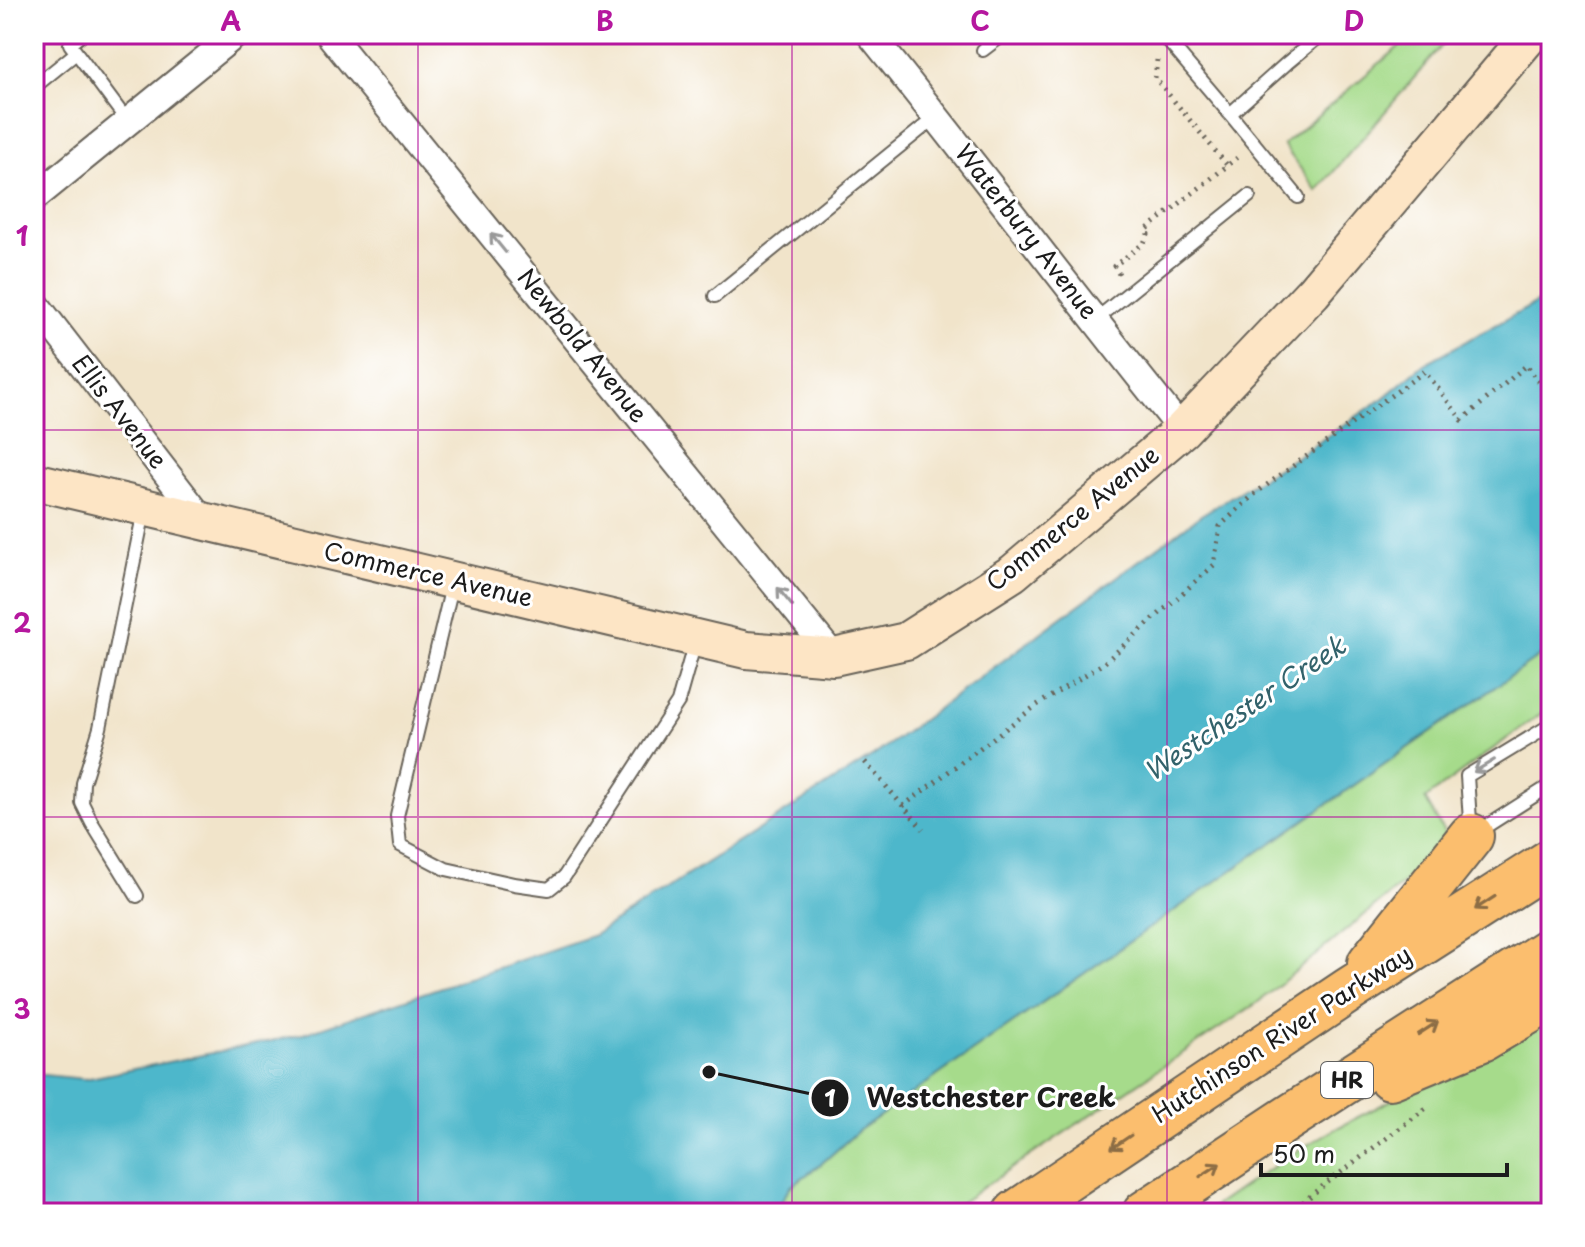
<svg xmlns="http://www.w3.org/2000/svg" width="1585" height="1247" viewBox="0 0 1585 1247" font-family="'Playpen Sans',sans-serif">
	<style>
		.green { fill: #a6db8b; stroke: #617c54; stroke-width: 2 }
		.water { fill: #4eb7cb; stroke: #356a74; stroke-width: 2 }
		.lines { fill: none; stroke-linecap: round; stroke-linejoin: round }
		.lane-casing { stroke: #676259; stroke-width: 16 }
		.street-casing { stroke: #676259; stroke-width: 30 }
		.secondary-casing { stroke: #676259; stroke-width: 40 }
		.highway-casing { stroke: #676259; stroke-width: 48 }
		.path { stroke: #676259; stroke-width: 5; stroke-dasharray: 2 6; stroke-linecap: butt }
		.lane { stroke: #fff; stroke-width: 12 }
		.street { stroke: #fff; stroke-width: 26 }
		.secondary { stroke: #fde5c5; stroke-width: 36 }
		.highway { stroke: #fbbe6e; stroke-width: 44 }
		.oneway { stroke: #999 }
		.oneway2 { stroke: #8c6d45 }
		.grid { fill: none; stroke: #b5179e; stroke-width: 2; stroke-opacity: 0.55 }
		.labels { text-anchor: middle; stroke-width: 6; stroke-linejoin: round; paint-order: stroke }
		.shield { fill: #fff; stroke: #606060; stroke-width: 2 }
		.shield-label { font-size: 22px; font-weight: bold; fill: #1c1c1c }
		.street-label { font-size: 24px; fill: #1c1c1c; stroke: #fff }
		.water-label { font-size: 26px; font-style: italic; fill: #32626b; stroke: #fff }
		.leader { fill: none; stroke: #1c1c1c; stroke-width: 3 }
		.callout-dot { fill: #1c1c1c; stroke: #fff; stroke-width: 3 }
		.mark-label { font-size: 24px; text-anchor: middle; font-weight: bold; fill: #fff }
		.callout-label { font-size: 26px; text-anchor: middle; font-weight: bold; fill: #1c1c1c; stroke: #fff; stroke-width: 6; stroke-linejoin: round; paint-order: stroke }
		.neatline { fill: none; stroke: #b5179e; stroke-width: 3 }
		.grid-label { font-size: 26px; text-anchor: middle; font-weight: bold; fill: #b5179e }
	</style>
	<rect width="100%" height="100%" fill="#fff"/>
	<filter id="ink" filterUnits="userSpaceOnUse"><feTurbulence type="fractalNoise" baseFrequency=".0125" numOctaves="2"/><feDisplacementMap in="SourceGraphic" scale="16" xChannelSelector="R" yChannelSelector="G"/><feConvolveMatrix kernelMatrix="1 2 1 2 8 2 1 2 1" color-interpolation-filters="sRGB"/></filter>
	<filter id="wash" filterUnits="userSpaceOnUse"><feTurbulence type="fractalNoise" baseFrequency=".006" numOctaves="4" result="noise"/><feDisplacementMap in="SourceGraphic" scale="32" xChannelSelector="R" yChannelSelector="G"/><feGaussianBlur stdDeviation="1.8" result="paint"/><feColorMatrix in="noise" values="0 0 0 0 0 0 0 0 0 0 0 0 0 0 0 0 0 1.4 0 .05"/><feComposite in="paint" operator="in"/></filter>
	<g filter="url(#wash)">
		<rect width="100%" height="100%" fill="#f1e4ca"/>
		<path class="green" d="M1414,34h38l-135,157 -34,-46z
			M1551,648v63l-9,2 -117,86 26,45 -194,159 -312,210h-173l6,-6 12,-20 31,-23 37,-33z
			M1551,1020v192l-1,1h-345c40,-28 80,-56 123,-80 73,-40 150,-73 223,-113z"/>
		<path class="water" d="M1551,295v353l-693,483 -37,33 -31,23 -12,20 -6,6h-738v-139l51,5 215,-44 294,-100 282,-181 325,-239 92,-56 45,-30 44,-30 42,-35z"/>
	</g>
	<g filter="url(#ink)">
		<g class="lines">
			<g class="lane-casing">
				<path id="lane" d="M82,34l-12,10 58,78
					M1162,34l68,80
					M983,50l21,-16
					M34,87l42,-34
					M1298,197l-68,-83 57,-51 35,-29
					M715,296l222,-180
					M1094,321l155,-125
					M453,582l-56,234 3,29 46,24 68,15 35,5 15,-12 114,-175 17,-60
					M1551,725l-84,51 4,60 80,-51
					M137,896l-45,-73 -10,-20 1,-20 17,-55 44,-217"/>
			</g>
			<g class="street-casing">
				<path id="street" d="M329,34l505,623
					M870,34c106,131 206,265 312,396
					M34,198l202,-164
					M34,302l170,220"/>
			</g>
			<g class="secondary-casing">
				<path id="secondary" d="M34,481l712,169 88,7 72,-16 107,-68 169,-143 131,-138 218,-258"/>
			</g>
			<g class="highway-casing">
				<path id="highway" d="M1370,963l101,-127
					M1390,1077l92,-38 69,-41
					M1016,1213l333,-223 202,-129
					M1145,1213l142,-94 264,-170"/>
			</g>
			<path class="path" d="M1157,60l-2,18 72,87
				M1119,274l-5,-8 30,-23 4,-9 -2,-4 91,-72
				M865,762l58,67
				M903,806l134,-101 67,-42 110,-98 6,-39 37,-34 168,-121 37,49 65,-55 19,29 5,-4
				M1291,1213l24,-21 114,-86"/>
			<use href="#lane" class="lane"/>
			<use href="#street" class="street"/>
			<use href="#secondary" class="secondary"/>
			<use href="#highway" class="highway"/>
		</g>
		<defs><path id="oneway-shaft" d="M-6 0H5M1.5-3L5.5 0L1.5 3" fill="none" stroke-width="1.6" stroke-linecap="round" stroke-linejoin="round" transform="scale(2)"/></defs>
		<g class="oneway">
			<use href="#oneway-shaft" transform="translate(498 243) rotate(-129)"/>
			<use href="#oneway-shaft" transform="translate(785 597) rotate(-129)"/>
			<use href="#oneway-shaft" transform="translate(1484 766) rotate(149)"/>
		</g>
		<g class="oneway2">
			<use href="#oneway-shaft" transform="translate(1485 903) rotate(147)"/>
			<use href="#oneway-shaft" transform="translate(1428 1028) rotate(-33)"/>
			<use href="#oneway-shaft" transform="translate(1121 1142) rotate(146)"/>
			<use href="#oneway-shaft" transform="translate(1210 1170) rotate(-33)"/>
		</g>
	</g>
	<path class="grid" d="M418,34v1179M792,34v1179M1167,34v1179M34,430h1517M34,817h1517"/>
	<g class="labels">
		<rect class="shield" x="1321" y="1062" width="52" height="36" rx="6"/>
		<g class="shield-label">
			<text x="1347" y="1088">HR</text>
		</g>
		<g class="street-label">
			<text transform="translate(1026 232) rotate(52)" y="8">Waterbury Avenue</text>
			<text transform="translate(582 346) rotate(51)" y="8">Newbold Avenue</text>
			<text transform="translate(119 412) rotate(52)" y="8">Ellis Avenue</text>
			<text transform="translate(1073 519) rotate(-39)" y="8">Commerce Avenue</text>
			<text transform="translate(428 575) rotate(13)" y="8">Commerce Avenue</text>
			<text transform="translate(1282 1035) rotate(-33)" y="8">Hutchinson River Parkway</text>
		</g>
		<g class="water-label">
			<text transform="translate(1245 709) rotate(-34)" y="9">Westchester Creek</text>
		</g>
	</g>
	<path class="leader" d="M709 1072L830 1098"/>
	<g class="callout-dot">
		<circle cx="709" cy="1072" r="8"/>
		<circle cx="830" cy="1098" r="20"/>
	</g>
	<g class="mark-label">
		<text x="830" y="1107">1</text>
	</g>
	<g class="callout-label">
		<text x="991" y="1107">Westchester Creek</text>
	</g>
	<rect width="1585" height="1247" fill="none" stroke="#fff" stroke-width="88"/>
	<path d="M1261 1163v12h246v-12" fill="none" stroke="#1c1c1c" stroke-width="4"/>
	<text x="1273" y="1163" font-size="24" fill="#1c1c1c" stroke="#ffffff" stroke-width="6" paint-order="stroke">50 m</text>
	<rect x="44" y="44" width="1497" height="1159" class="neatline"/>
	<g class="grid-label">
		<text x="231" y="31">A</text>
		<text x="605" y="31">B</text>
		<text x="980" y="31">C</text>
		<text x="1354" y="31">D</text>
		<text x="22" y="246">1</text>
		<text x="22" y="633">2</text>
		<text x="22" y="1019">3</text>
	</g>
</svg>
